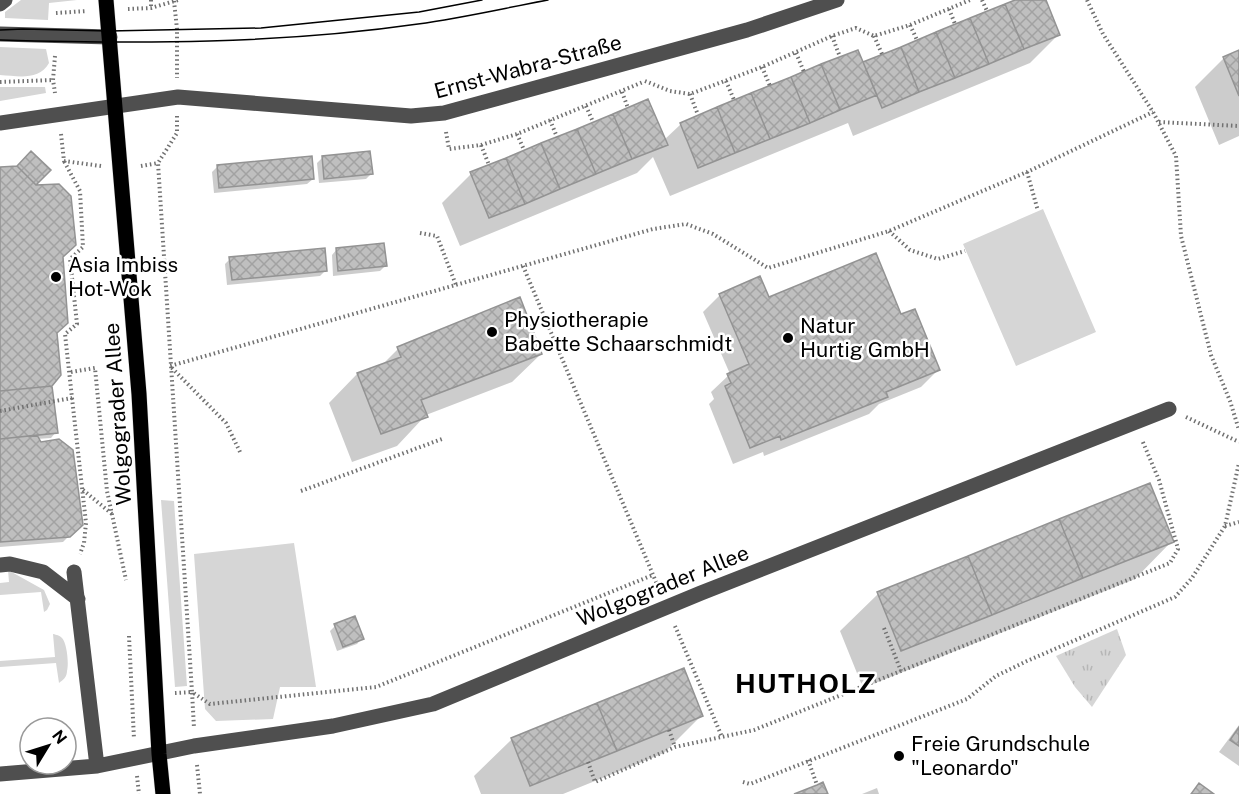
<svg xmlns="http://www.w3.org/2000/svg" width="1239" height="794" viewBox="0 0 1239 794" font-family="'Public Sans',sans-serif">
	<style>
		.green { fill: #d6d6d6 }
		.park { fill: url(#park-tufts) }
		.shadow { fill: #0003 }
		.building { fill: url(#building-cross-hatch); stroke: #939393; stroke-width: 1.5 }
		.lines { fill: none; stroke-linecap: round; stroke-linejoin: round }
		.major-casing { stroke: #dbdbdb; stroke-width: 16 }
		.path { stroke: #717171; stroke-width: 4; stroke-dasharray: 1.5 3; stroke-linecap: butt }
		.minor { stroke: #4f4f4f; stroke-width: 15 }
		.major { stroke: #000; stroke-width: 15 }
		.tram { stroke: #000; stroke-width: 1.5 }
		.poi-dot { fill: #000; stroke: #fff; stroke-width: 2 }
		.labels { text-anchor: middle; stroke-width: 5; stroke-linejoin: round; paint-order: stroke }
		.street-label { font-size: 21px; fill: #000; stroke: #fff }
		.poi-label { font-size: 21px; fill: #000; stroke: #fff; text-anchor: start }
		.district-label { font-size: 27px; font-weight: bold; letter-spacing: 1.5px; fill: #000; stroke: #fff }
	</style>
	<defs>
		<pattern id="park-tufts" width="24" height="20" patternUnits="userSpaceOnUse" patternTransform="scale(1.5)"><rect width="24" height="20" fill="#d6d6d6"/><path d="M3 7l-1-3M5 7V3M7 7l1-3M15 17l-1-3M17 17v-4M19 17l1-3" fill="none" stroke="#b6b6b6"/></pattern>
		<pattern id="building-cross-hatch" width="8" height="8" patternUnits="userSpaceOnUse" patternTransform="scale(1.5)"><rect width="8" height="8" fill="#bfbfbf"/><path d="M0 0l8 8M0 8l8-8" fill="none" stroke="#a2a2a2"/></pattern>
	</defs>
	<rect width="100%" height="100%" fill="#fff"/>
	<path class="green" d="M21,0h56l-28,3 -1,17 -43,-2v-6z
		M0,47l46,2 3,14c-10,18 -31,13 -49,12z
		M0,87h45l1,6 -46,8z
		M1043,209l53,123 -80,34 -53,-122z
		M161,500l13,1 13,185 -12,1z
		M294,543l22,144h-36l-7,32 -57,2 -11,-12 -11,-155z
		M8,570l36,20 6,14 -3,6 -3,2 -3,-20 -41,3v-12l9,-1z
		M53,634c4,1 6,1 9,4 5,5 7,26 5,33 0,6 -4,9 -8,12l-3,-20 -56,4v-6l55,-4z"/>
	<path class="park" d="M1117,629l9,26 -34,52 -17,-20 -19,-31z"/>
	<path class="shadow" d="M1019,0h26l14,34 -29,29 -177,73 -5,-13 -178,73 -17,-39 -16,16 -177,73 -18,-43 29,-29 193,-34 17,-16 181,-60z
		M1239,52v84l-20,9 -24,-58 29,-29z
		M323,157l48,17 -5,5 -47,4 -2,-20z
		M218,166l95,13 -6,5 -93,9 -2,-21z
		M0,168l33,18 29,71 -11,128 5,47 -5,6 -14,1 44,85 -18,18 -63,5z
		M337,249l48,17 -5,5 -47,5 -1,-21z
		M230,259l95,12 -5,5 -93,9 -2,-21z
		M720,295l48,3 132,18 38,54 -17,17 -42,17 -10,10 -105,42 -1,-4 -30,12 -24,-60 5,-5 -3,-7 19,-18 -27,-62z
		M398,349l143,5 -29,28 -86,33 -29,31 -45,16 -23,-59 28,-29 24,-8z
		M1172,541l-37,38 -272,109 -23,-57 38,-37z
		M335,626l27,12 -5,6 -20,7 -7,-20z
		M701,716l-37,37 -101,41h-82l-7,-18 38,-37z
		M1239,725v41l-20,-14z
		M877,788l2,6h-17z"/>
	<path class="building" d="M1015,0h31l14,35 -36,14 -19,-45z
		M1005,4l19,45 -35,15 -19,-46z
		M970,18l19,46 -34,14 -19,-46z
		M936,32l19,46 -36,14 -18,-45z
		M901,47l18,45 -37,16 -19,-46z
		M858,50l19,45 -37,15 -19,-46z
		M1239,50v46l-16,-39z
		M821,64l19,46 -30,13 -19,-46z
		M791,77l19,46 -40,16 -19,-46z
		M751,93l19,46 -35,14 -18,-46z
		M648,99l20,46 -36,14 -19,-45z
		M717,107l18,46 -37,15 -18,-45z
		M613,114l19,45 -36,15 -19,-45z
		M577,129l19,45 -36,15 -19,-46z
		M541,143l19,46 -35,15 -19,-46z
		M31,151l20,19 -15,15 -19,-19z
		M370,151l3,23 -49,5 -2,-23z
		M312,156l2,23 -95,9 -2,-23z
		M506,158l19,46 -36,14 -19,-46z
		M17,166l19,19 23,-1 12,12 5,49 -13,12 5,66 -11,10 4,42 -9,11 -52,5v-224z
		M384,243l3,23 -49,5 -2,-23z
		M325,248l2,23 -95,9 -3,-23z
		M876,253l25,61 14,-5 25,61 -54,22 2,5 -107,43 -1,-4 -30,12 -25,-62 6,-3 -4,-9 22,-10 -30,-70 41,-18 9,21z
		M520,297l22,57 -121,46 7,17 -47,17 -24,-61 44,-16 -4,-10z
		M52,386l6,47 -58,6v-48z
		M37,435l4,7 18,-3 14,11 10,75 -13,12 -70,5v-103z
		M1150,483l24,59 -91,36 -24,-59z
		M1059,519l24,59 -91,37 -24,-59z
		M968,556l24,59 -91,36 -24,-59z
		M355,616l9,23 -21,8 -9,-23z
		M684,668l19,48 -86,35 -20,-48z
		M597,703l20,48 -87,35 -19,-48z
		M1239,727v19l-9,-6z
		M823,782l5,12h-34l23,-9z
		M1199,783l15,11h-23z"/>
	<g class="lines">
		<g class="major-casing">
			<path id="major" d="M106,0l33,394 20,360 4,40"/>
		</g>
		<path class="path" d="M151,0v8
			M982,0l5,11
			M1087,0l16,34 50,78 23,44 5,80 30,119 19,46 9,29
			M174,1l3,28v49
			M128,9l23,-1 27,-8
			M949,9l6,15
			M56,13l31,-2
			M910,25l7,15
			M832,36l8,21
			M874,36l8,18
			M796,53l8,19
			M55,56l-2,24 2,13
			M762,67l8,19
			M645,81l25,10 20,3 72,-27 70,-31 24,-8 18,8 36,-11 60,-25
			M726,81l8,19
			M0,82l53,-2
			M622,92l6,16
			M690,94l8,21
			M586,106l7,16
			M177,116v17l-19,30 34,529 18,12 166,-17 277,-112
			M550,120l7,17
			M1159,122l80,4
			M446,132l3,17 32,-4 36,-11 126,-52
			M61,134l3,27 37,5
			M517,134l7,16
			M481,145l8,20
			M141,166l17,-3
			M1027,172l11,39
			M889,231l21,19 28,9 27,-8
			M420,233l17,3 19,49
			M523,266l136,323
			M71,372l24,-4 12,123 19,89
			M72,398l14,125 -2,20 -4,11
			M0,411l72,-13 -7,-64 12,-10 -7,-65 13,-12 -3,-56 -16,-30
			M1186,417l53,25
			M240,452l-14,-29 -56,-57 483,-137 33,-5 27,10 55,34 121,-37 138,-59 126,-60
			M83,490l29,24
			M301,491l141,-52
			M1225,526l14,-4
			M675,626l47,111
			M884,628l17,43
			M129,636l5,103
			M175,693l17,-1 2,36
			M669,730l6,17
			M808,760l9,25
			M588,762l7,20 80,-35 79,-17 416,-167 8,-14 -19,-69 -17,-40
			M197,765l3,29
			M137,776l2,18
			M743,782l7,2 217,-85 29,-23 31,-15 148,-64 17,-19 33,-52 14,-63"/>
		<path class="minor" d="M0,4l5,-4
			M0,34l110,3
			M0,123l178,-26 233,19 33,-3 303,-83 90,-30
			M0,565l10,-1 33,8 35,27
			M74,572l23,194
			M0,774l97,-8 97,-20 139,-20 100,-22 268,-111 468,-184"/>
		<use href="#major" class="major"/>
		<path class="tram" d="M0,30l23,-1 86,2 152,-3 158,-16 63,-12
			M0,40c140,4 279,4 418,-16 44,-6 87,-16 130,-24"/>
	</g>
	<g class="poi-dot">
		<circle cx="56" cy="277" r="6"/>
		<circle cx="492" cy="332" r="6"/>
		<circle cx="788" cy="338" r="6"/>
		<circle cx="899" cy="756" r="6"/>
	</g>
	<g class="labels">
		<g class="street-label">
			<text transform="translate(528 67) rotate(-15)" y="7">Ernst-Wabra-Straße</text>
			<text transform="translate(118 414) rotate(-94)" y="7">Wolgograder Allee</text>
			<text transform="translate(663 586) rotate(-22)" y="7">Wolgograder Allee</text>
		</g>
		<g class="poi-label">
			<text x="68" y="272">Asia Imbiss<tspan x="68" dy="24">Hot-Wok</tspan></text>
			<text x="504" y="327">Physiotherapie<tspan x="504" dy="24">Babette Schaarschmidt</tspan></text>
			<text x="800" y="333">Natur<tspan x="800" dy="24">Hurtig GmbH</tspan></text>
			<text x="911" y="751">Freie Grundschule<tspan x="911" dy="24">"Leonardo"</tspan></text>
		</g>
		<g class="district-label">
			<text x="806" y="693">HUTHOLZ</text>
		</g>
	</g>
	<g transform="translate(48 746) rotate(52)"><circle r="28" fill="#ffffff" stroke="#999999" stroke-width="1.5"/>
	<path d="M0-4.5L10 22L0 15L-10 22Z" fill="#000000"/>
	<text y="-9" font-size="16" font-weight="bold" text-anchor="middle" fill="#000000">N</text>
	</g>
</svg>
